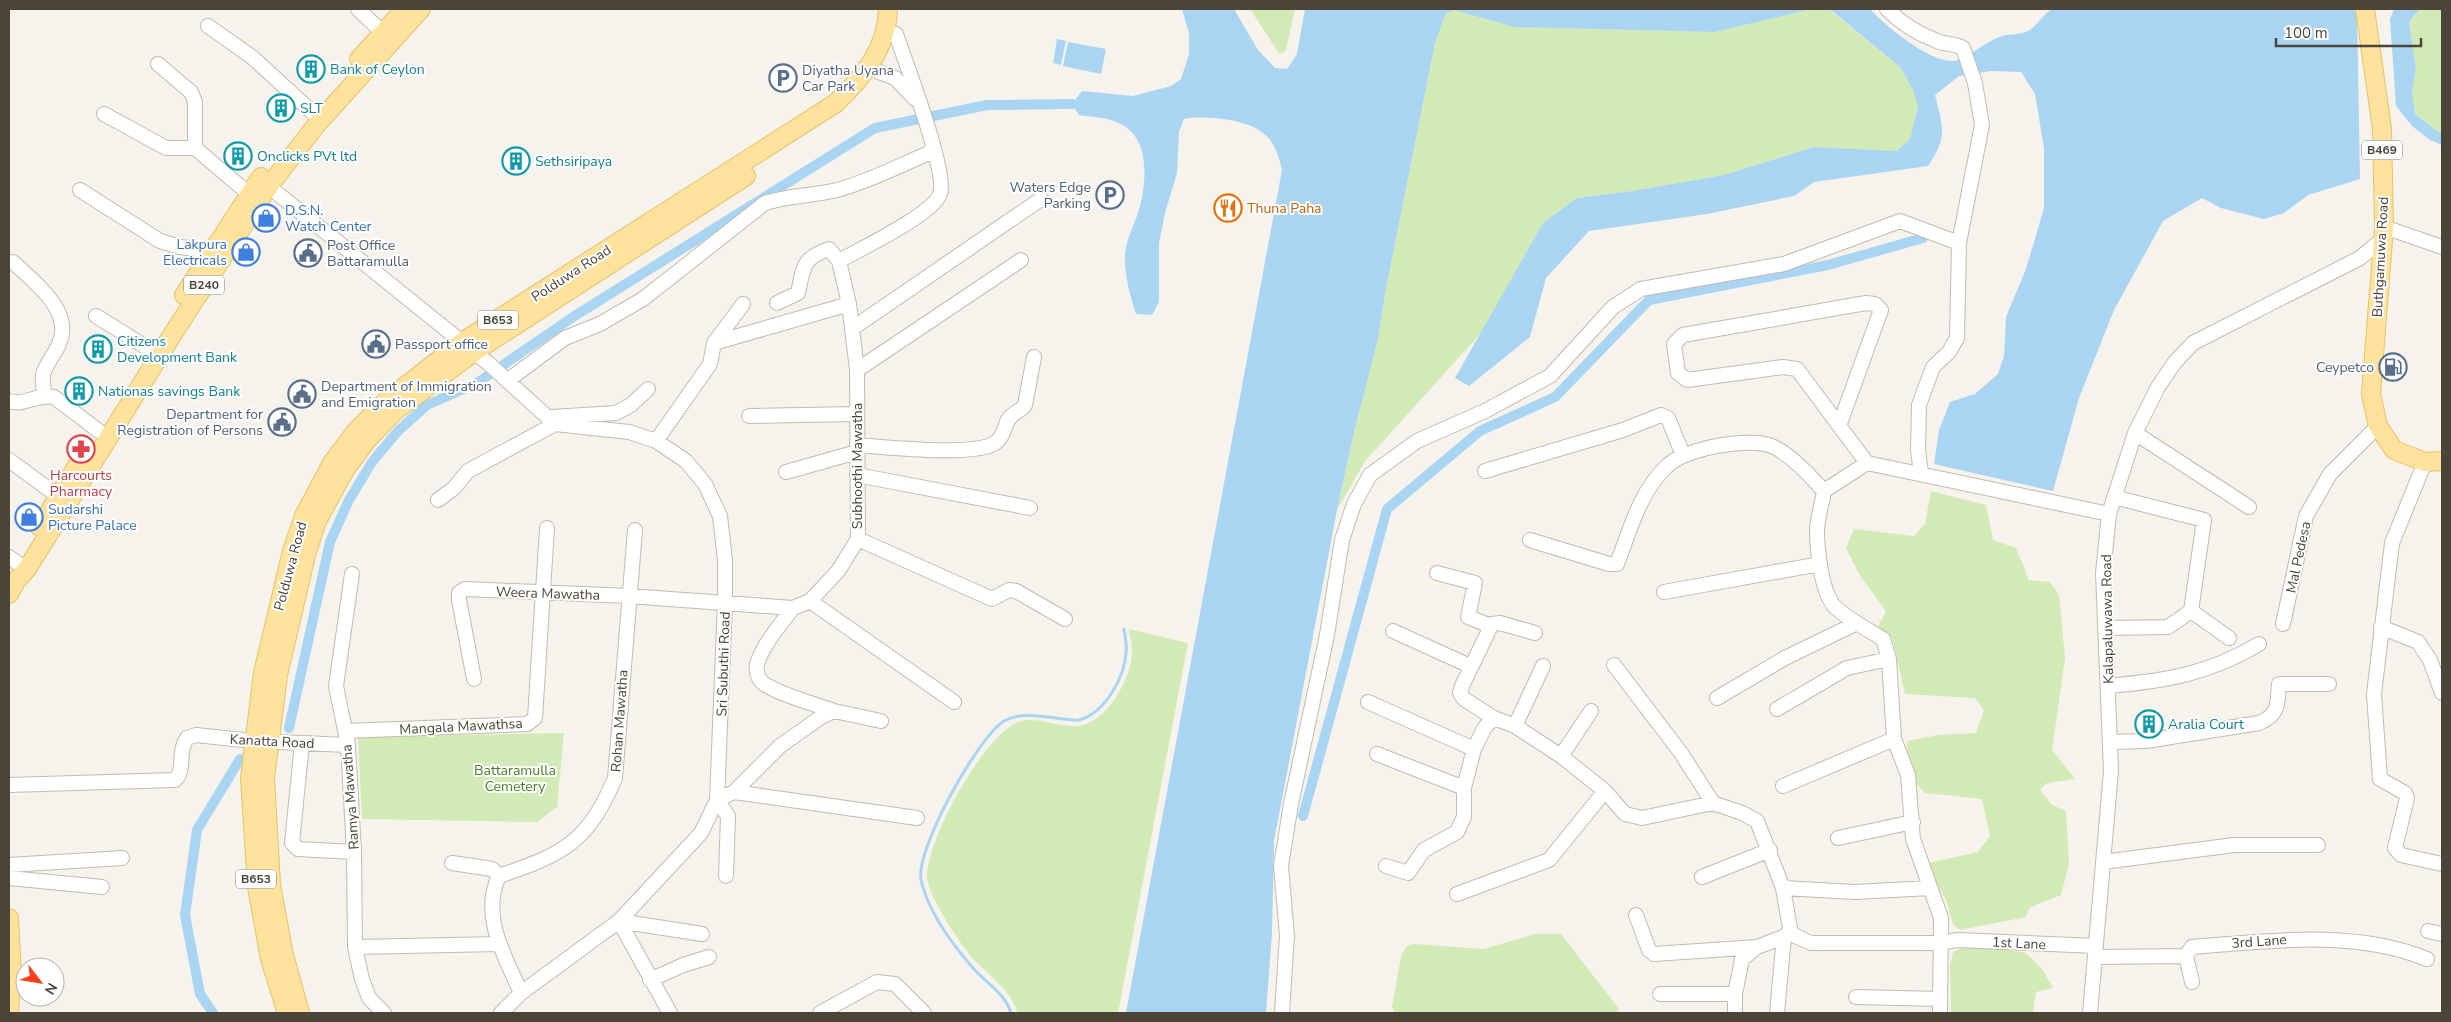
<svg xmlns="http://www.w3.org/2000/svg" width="2451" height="1022" viewBox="0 0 2451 1022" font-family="'Nunito Sans',sans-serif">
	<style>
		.green { fill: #d2eab5 }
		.water { fill: #a9d4f2 }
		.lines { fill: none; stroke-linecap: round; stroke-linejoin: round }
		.stream { stroke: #a9d4f2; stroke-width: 3 }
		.canal { stroke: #a9d4f2; stroke-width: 10 }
		.minor-casing { stroke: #c2bbae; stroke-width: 16 }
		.major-casing { stroke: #e6c16a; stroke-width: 20 }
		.minor { stroke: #fff; stroke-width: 14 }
		.major { stroke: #ffe39c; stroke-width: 18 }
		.labels { text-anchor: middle; stroke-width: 4; stroke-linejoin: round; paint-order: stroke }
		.shield { fill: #fff; stroke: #817c74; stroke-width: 1 }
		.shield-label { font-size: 12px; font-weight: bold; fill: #4b4439 }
		.culture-label { font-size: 14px; fill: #0d838f; stroke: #fff; text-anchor: start }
		.service-label { font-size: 14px; fill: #4e5e75; stroke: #fff; text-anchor: start }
		.food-label { font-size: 14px; fill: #c56008; stroke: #fff; text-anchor: start }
		.shop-label { font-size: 14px; fill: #366cbe; stroke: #fff; text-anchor: start }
		.street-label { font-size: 14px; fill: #4b4439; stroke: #fff }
		.health-label { font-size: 14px; fill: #be3a42; stroke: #fff }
		.park-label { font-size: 14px; fill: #4a7f2a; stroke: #fff }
	</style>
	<rect width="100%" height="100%" fill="#f6f3ec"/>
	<path class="green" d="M1250,9h45l-9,41 -4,4 -4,-2z
		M1812,9l19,2 70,57 12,22 5,17 -8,32 -13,12 -83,-4 -90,28 -92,16 -55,7 -34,25 -60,108 -118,130 -28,49 17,-78 24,-93 7,-45 50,-251 11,-30 8,-3 61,17 200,5z
		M2420,9h22v123l-5,-1 -22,-17 -3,-22 4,-24 -7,-46z
		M1931,491l55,14 7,35 23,8 13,32 21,2 9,13 6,63 -13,92 23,29 -28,4 -7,7 12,15 14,6 3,53 -8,31 -32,13 -3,9 -66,13 -7,-6 -7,-24 -15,-27 -2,-10 49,-11 12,-16 -8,-37 -57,-6 -17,-18 -1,-34 32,-6 37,-2 8,-23 -9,-12 -70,-4 -13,-56 -14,-11 8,-16 -27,-37 -13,-26 8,-19 60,7 11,-12z
		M1129,629l59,14 -70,370h-100c-8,-22 -23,-33 -40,-49 -14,-13 -50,-68 -51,-87 -1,-36 59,-148 95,-156 18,-4 37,7 56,5 29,-3 54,-48 54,-75 0,-7 -2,-15 -3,-22z
		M564,733l-7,74 -20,15 -175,-3 -4,-82z
		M1535,934h26l58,75 -3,4h-221l-3,-6 9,-50 5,-11 8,-2 70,5z
		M1972,944l54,9 16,16 11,19 -17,4 -3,21h-82l-1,-48 3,-13z"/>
	<path class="water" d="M1182,9h52l24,41 17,18 12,1 10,-15 8,-45h507l-97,23 -201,-5 -60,-17 -8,3 -11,30 -50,251 -7,45 -24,93 -17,78 -63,331 -2,92 -6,80h-140l156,-843c-3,-13 -7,-28 -19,-37 -16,-14 -60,-18 -79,-14l-5,13 -2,41 -12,40 -6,30v59l-7,13 -16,-1c-6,-18 -12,-41 -11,-60 1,-14 10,-31 14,-44 8,-28 12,-76 -23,-88 -11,-5 -25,-5 -37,-7l-7,-11 10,-13 51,5 38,-10 10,-7 8,-25v-21z
		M1812,9h58c15,17 59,53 83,52 11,-1 32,-18 44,-23 9,-5 24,-2 33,-8 8,-6 13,-15 22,-21h300l5,3 3,167 -52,16 -24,18 -20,6 -43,-11 -19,-10 -39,23 -49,89 -35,88 -26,93 -119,-27 5,-34 11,-28 25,-8 23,-20 6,-18 2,-39 20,-48 18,-61v-60l-9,-54 -14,-22 -30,-1 -32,5 -24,19c8,32 13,42 -7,71l-114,16 -20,14 -87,18 -118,17 -43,47 -16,59 -61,49 -14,-8 88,-155 34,-25 55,-7 92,-16 90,-28 83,4 13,-12 8,-32 -5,-17 -12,-22 -69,-57z
		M2394,9h26l-11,13 7,46 -4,24 3,22 22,17 5,1v13l-12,-5 -18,-14 -16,-20 -6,-87z
		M1057,39l9,2 -5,24 -8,-2z
		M1068,42l38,7 -5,25 -38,-8z"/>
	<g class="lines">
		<path class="stream" d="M1011,1013c-6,-20 -25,-30 -38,-45 -21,-24 -45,-57 -52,-88 -6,-30 57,-143 83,-159 18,-10 40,-4 60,-2 4,0 10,2 15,1 26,-7 46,-43 47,-68 1,-7 -1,-15 -2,-23"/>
		<path class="canal" d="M289,728l41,-186 19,-42 23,-38 26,-31 29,-26 50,-22 96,-66 302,-189 112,-23 85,-1
			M1303,816l84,-307 93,-78 75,-34 94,-97 179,-35 95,-27
			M213,1013l-13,-19 -15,-79 12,-85 43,-71"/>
		<g class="minor-casing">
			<path id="minor" d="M358,9l24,23
				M1887,9c14,14 31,25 50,32 9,4 17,2 26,7l12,35 7,42 -23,118 -2,95 -8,14 -16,15 -14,38 -1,45 3,23
				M208,26l44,31 60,55
				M158,64l33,28 4,10v46
				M879,72l16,6 20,21
				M104,114l62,34h29l54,46
				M262,181l226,182 67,61 74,8 27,9 30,20 19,23 15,32 5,44v42l-8,198 -16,33 -82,88 -98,72 -20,20
				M80,190l80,51 20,6 31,4
				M2384,227l58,20
				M839,261c21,-12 93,-46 101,-67 8,-21 -35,-133 -44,-160
				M13,262c21,20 61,49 46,82 -4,10 -14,21 -16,31 -1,6 1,14 1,19
				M96,316l53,33
				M853,328l188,-129
				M714,343l29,-39
				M857,370l164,-110
				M507,381l58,-43 35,-14 43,-25 122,-96c24,-8 48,-7 72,-13 34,-9 65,-26 97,-39
				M9,401c14,6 28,-8 45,-4l54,41
				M749,416l107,-2
				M552,417l64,-4 15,-8 17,-16
				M1839,426l42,-116 -6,-6 -9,-1 -183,32 -9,9 4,29 9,7 96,-13 14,2 70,94 242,51
				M2135,433l114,74
				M656,441l54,-77 4,-21 135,-39
				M857,445c29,2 116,12 138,-2 8,-5 9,-15 13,-23 4,-7 13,-9 17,-15l9,-48
				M9,460l49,36
				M2425,462l-33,81 -18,151 6,85 25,14 2,5 -12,50 6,7 41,9
				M1867,463l-43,28c-2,12 -6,26 -7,38 0,20 4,63 18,78 14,13 32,22 48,32l6,20 5,80 14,36 5,64 28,79 -1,95
				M1485,471l138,-41 38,-15 7,3 15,37
				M786,472l71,-20
				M857,475l173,33
				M438,500l16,-12 14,-17 87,-47
				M858,539l134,60 17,-9 7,1 49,28
				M1530,540l79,24h8c13,-34 23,-73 50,-98 18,-18 87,-31 109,-18 18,10 34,28 48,43
				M9,557l10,7
				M1437,573l38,10 -7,34 23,9
				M352,574l-16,112 12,59 6,107 1,95 7,32 7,19 15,15
				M1664,592l156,-28
				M810,601l144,101
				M793,608c-12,16 -30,36 -36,56 -1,5 0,14 5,18 12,11 55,23 72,29
				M2191,611l38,27
				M2283,624l23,-108 24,-42 48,-48
				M2381,627l37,15 12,18 12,33
				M2105,628l63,-1 23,-16 13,-91 -90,-23
				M1393,631l77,35
				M1535,633l-35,-10 -8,1 -30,62 -2,7 4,6 30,19 21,8 46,30 44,35 20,23 17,4 71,-15 29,10 15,8 26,67 8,46
				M1614,665l67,88 32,50
				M474,679l-15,-79v-7l6,-4 164,7 164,12 17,-7 28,-30 20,-32 -1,-169 -8,-66 -10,-43 -10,-12c-28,10 -25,18 -31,44l-21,10
				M2108,686c57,-5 101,-12 151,-42
				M1717,698l68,-40 72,-35
				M1368,702l106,47
				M1777,709l70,-41 42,-9
				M1515,726l28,-60
				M345,731l182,-7 8,-6 12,-190
				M2110,742l36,-1 113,-18c21,-9 18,-19 20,-39h50
				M302,743l-10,100 6,6 56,3
				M1377,754l87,34
				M1561,756l30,-45
				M9,785l166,-5c11,-11 2,-28 12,-42l9,-3 57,6 95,4
				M1783,786l111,-47
				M734,792l183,26
				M1838,838l75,-16
				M2103,862l131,-17h84
				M452,863l40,6 7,7
				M9,865l113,-7
				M1386,866l22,7 16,-23 33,-18 7,-15v-29l10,-39 11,-22 9,-9
				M726,876l2,-60 -11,-16 17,-8 46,-46 41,-29 13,-6 47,10
				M1702,877l68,-27
				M9,878l93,9
				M1783,888l72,4 75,-4
				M1457,894l92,-34 56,-69
				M1636,915l13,35 5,4 103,-7 34,-13 20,9h131l15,-3 139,6
				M619,921l51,92
				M619,921l83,13
				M2428,931l14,3
				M355,947l144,-3
				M2186,956l6,26
				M2095,957l91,-1 6,-9c77,-6 162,-18 235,12
				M650,980l33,-15 26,-8
				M521,993c-16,-37 -41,-77 -22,-117 65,-22 89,-34 116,-98l20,-248
				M1660,994h75
				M1856,997l84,2
				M820,1013l57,-31 18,2 29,29
				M1282,1013l5,-77 -6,-70 10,-62 36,-169 15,-95 12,-36 16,-29 47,-34 68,-30 65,-35 63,-69 28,-18 143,-25 116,-43 59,22
				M1735,1013v-19l7,-35 15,-12
				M1777,1013l7,-77
				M2090,1013l21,-242 -8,-198 6,-59 26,-81 23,-46 17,-25 18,-19 167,-85 23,-19"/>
		</g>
		<g class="major-casing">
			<path id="major" d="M2365,9l17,120 2,98 -13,167 7,32 16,24 31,12 17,-1
				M359,59l46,-50
				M184,295l77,-118
				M40,527l46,-76
				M9,594l7,-13 11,-12 147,-237 95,-146 48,-62 104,-115
				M9,918l3,55 -3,40
				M287,1013l-17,-54 -13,-72 -7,-109 13,-105 29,-122 12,-35 28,-53 24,-32 30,-30 76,-59 374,-239c27,-26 51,-54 52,-94
				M300,1013l-16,-58 -13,-70 -6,-107 13,-103 28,-120 11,-34 28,-51 22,-30 28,-29 79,-59 272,-176"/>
		</g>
		<use href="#minor" class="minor"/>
		<use href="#major" class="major"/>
	</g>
	<defs>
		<g id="building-ring" transform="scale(1.4375)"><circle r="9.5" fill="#fff" stroke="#0f9aa8" stroke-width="1.5"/><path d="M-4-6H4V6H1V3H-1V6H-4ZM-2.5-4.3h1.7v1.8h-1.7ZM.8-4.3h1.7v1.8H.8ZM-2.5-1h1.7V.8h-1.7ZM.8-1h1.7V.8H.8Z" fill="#0f9aa8"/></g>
		<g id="parking-ring" transform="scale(1.4375)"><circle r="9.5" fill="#fff" stroke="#5c6f8a" stroke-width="1.5"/><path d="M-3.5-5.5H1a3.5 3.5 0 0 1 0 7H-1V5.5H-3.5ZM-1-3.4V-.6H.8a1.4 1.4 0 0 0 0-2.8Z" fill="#5c6f8a"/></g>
		<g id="restaurant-ring" transform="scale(1.4375)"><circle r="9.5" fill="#fff" stroke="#e8710a" stroke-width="1.5"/><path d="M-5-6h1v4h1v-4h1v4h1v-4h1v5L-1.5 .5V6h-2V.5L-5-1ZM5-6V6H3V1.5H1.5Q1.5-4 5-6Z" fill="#e8710a"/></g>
		<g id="shop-ring" transform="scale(1.4375)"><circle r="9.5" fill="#fff" stroke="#3f7fe0" stroke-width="1.5"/><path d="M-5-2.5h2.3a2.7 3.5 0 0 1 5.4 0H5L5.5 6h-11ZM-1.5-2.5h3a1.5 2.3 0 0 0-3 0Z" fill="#3f7fe0"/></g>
		<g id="civic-ring" transform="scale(1.4375)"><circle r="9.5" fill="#fff" stroke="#5c6f8a" stroke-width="1.5"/><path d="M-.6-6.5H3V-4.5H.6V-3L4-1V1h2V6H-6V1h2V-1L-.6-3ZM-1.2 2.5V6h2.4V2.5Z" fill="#5c6f8a"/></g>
		<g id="fuel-ring" transform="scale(1.4375)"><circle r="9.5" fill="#fff" stroke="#5c6f8a" stroke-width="1.5"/><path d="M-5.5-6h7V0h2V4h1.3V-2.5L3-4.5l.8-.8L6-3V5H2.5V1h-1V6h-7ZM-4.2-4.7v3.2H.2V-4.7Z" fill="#5c6f8a"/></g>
		<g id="pharmacy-ring" transform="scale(1.4375)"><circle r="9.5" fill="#fff" stroke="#e0444e" stroke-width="1.5"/><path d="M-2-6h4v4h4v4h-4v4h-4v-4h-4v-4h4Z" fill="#e0444e"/></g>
	</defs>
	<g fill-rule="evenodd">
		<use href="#building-ring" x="311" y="69"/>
		<use href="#parking-ring" x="783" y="78"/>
		<use href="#building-ring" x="281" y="108"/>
		<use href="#building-ring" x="238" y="156"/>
		<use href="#building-ring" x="516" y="161"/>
		<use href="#parking-ring" x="1110" y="195"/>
		<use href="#restaurant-ring" x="1228" y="208"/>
		<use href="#shop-ring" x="266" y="218"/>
		<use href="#shop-ring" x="246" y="252"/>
		<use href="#civic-ring" x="308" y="253"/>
		<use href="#civic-ring" x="376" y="344"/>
		<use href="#building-ring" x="98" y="349"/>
		<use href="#fuel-ring" x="2393" y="367"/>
		<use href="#building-ring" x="79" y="391"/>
		<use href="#civic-ring" x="302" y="394"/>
		<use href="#civic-ring" x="282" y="422"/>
		<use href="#pharmacy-ring" x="81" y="449"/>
		<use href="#shop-ring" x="29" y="517"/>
		<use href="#building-ring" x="2149" y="724"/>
	</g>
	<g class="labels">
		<g class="shield">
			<rect x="2362" y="140.5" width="40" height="19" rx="4"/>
			<rect x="184" y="275.5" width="40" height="19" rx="4"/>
			<rect x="478" y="310.5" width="40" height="19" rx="4"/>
			<rect x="236" y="869.5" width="40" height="19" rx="4"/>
		</g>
		<g class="shield-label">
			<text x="2382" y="154">B469</text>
			<text x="204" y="289">B240</text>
			<text x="498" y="324">B653</text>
			<text x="256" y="883">B653</text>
		</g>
		<g class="culture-label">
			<text x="330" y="74">Bank of Ceylon</text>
			<text x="300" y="113">SLT</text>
			<text x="257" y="161">Onclicks PVt ltd</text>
			<text x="535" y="166">Sethsiripaya</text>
			<text x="117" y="346">Citizens<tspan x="117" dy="16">Development Bank</tspan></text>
			<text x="98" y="396">Nationas savings Bank</text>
			<text x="2168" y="729">Aralia Court</text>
		</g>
		<g class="service-label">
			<text x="802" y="75">Diyatha Uyana<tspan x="802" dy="16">Car Park</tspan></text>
			<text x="1091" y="192" text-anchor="end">Waters Edge<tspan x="1091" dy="16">Parking</tspan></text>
			<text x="327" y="250">Post Office<tspan x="327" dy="16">Battaramulla</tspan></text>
			<text x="395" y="349">Passport office</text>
			<text x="2374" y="372" text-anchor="end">Ceypetco</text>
			<text x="321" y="391">Department of Immigration<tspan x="321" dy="16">and Emigration</tspan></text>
			<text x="263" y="419" text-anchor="end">Department for<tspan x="263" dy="16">Registration of Persons</tspan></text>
		</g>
		<g class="food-label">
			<text x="1247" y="213">Thuna Paha</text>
		</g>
		<g class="shop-label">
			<text x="285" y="215">D.S.N.<tspan x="285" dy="16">Watch Center</tspan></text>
			<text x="227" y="249" text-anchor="end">Lakpura<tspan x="227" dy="16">Electricals</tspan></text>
			<text x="48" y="514">Sudarshi<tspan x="48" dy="16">Picture Palace</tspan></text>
		</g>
		<g class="street-label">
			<text transform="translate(2380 257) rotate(-87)" y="5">Buthgamuwa Road</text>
			<text transform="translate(571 273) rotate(-33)" y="5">Polduwa Road</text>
			<text transform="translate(857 466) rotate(-90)" y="5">Subhoothi Mawatha</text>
			<text transform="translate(2298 557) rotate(-78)" y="5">Mal Pedesa</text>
			<text transform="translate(290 566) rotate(-75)" y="5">Polduwa Road</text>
			<text transform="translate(548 593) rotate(2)" y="5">Weera Mawatha</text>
			<text transform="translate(2107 619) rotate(-91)" y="5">Kalapaluwawa Road</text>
			<text transform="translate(723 664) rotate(-88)" y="5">Sri Subuthi Road</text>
			<text transform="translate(619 721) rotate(-86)" y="5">Rohan Mawatha</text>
			<text transform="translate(461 726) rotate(-3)" y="5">Mangala Mawathsa</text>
			<text transform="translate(272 741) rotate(3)" y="5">Kanatta Road</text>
			<text transform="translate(350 797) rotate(-94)" y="5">Ramya Mawatha</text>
			<text transform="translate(2259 941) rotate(-4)" y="5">3rd Lane</text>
			<text transform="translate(2019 943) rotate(3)" y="5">1st Lane</text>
		</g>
		<g class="health-label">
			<text x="81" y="480">Harcourts<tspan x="81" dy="16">Pharmacy</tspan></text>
		</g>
		<g class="park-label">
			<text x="515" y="775">Battaramulla<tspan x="515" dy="16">Cemetery</tspan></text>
		</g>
	</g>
	<rect width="2451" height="1022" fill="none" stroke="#4b4439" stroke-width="20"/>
	<g transform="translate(40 982) rotate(121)"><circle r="24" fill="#ffffff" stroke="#b7b4b0"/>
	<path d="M0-4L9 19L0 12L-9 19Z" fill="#fc3f1d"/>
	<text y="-8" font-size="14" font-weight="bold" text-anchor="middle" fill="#4b4439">N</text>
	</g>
	<path d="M2276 38v8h145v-8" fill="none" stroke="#4b4439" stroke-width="2.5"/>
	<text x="2284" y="38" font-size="15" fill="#4b4439" stroke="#ffffff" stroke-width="4" paint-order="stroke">100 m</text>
</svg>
